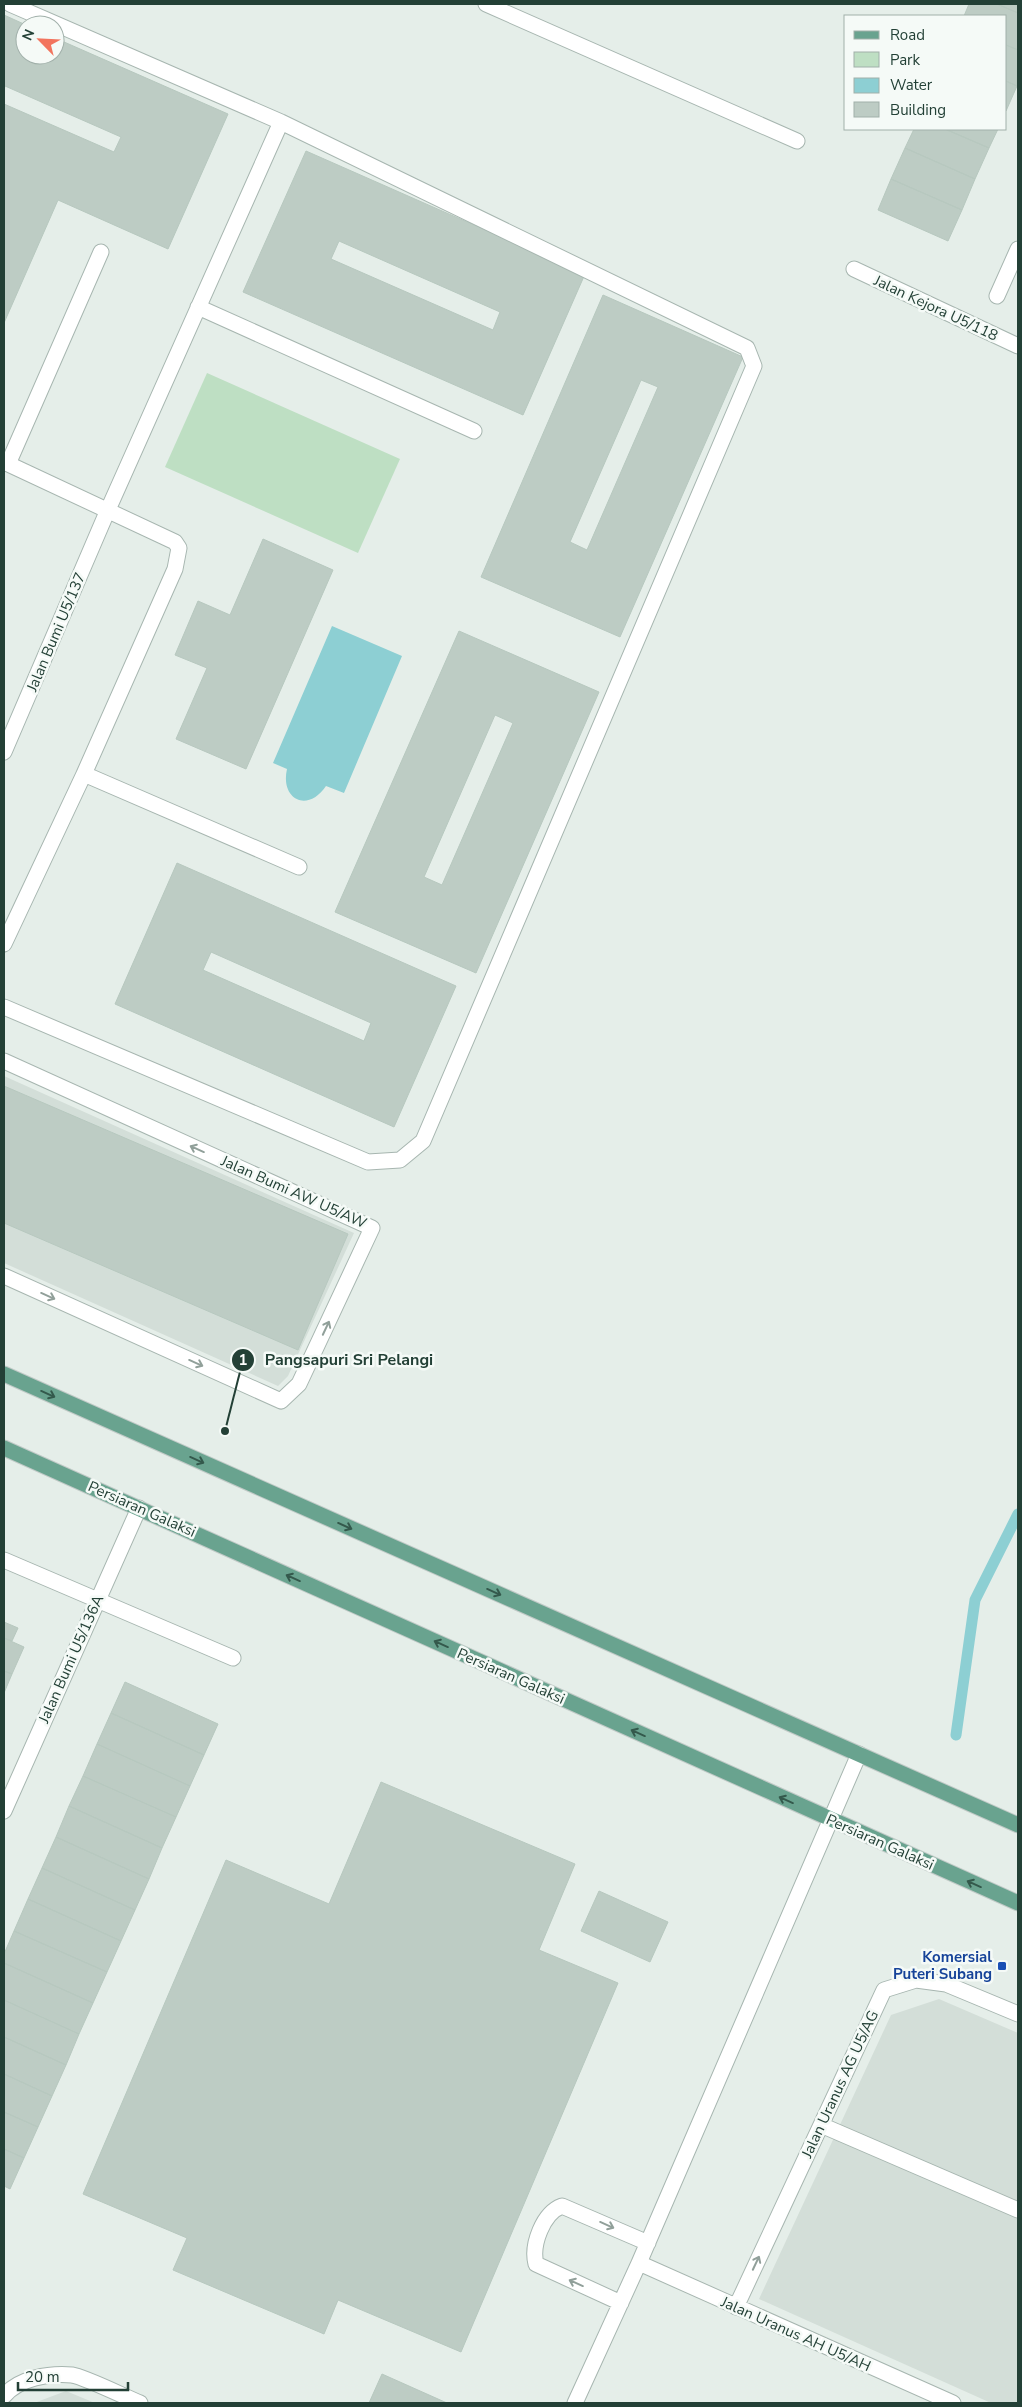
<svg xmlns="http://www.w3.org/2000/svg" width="1022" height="2407" viewBox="0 0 1022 2407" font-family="'Nunito Sans',sans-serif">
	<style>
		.built { fill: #d3ded8 }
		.green { fill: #bedfc3 }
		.water { fill: #8dcfd3 }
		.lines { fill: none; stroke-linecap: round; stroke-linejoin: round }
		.stream { stroke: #8dcfd3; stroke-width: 11 }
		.building { fill: #bdccc4; stroke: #b7c8bf; fill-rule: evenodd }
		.minor-casing { stroke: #a7b6b0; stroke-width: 17 }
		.major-casing { stroke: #c1cac7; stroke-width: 17 }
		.minor { stroke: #fff; stroke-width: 15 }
		.major { stroke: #69a38f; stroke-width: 15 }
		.oneway { stroke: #91a09a }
		.oneway2 { stroke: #34594c }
		.transit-dot { fill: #1a4fb4; stroke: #f5faf7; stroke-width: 2 }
		.labels { text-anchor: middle; stroke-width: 5; stroke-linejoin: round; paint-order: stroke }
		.street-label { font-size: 15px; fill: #234036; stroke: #f5faf7 }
		.transit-label { font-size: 15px; font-weight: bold; fill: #164399; stroke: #f5faf7; text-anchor: end }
		.leader { fill: none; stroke: #234036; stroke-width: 2 }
		.callout-dot { fill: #234036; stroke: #f5faf7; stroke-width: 2 }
		.mark-label { font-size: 15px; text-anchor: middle; font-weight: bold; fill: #fff }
		.callout-label { font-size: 16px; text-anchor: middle; font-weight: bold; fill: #234036; stroke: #f5faf7; stroke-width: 5; stroke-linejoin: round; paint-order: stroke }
	</style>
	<rect width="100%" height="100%" fill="#e5eee9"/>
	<path class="built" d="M4,1076l350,157 -66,143 -10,10 -274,-123z
		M939,1999l79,34v370h-27l-232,-104 132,-284z
		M66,2391l29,12h-61z"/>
	<path class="green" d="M207,373l193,86 -42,94 -193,-86z"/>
	<path class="water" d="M332,626l70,30 -58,137 -18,-7c-18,27 -46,14 -39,-17l-14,-6z"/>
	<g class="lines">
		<path class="stream" d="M956,1735l19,-135 43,-86"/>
	</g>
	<path class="building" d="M969,4h28l21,9v37l-12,-5v-29h-42z
		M997,4h21v9z
		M4,15l22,10 -1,30h30v-17l173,76 -60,135 -110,-49 -54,123v-219l110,48 7,-15 -116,-51 -1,4z
		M1006,45l12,5 -1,36 -11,-5z
		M1006,81l11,5 -11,25z
		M914,129h31l44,19 -14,31 -70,-31z
		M945,129h53l-9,19z
		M905,148l70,31 -13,31 -71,-31z
		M306,151l279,123 -62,141 -280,-123zM339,241l161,71 -7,18 -162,-71z
		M891,179l71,31 -14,31 -70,-31z
		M603,295l140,62 -123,280 -139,-60zM641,380l17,7 -71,163 -17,-8z
		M263,539l70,31 -87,199 -70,-30 31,-71 -32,-13 23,-54 32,14z
		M459,631l140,61 -123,281 -141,-61zM495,715l18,8 -71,162 -18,-8z
		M177,863l279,123 -62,141 -279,-123zM211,952l160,71 -7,18 -161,-71z
		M4,1086l344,148 -50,116 -294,-127z
		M4,1622l14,6 -6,13 -8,-3z
		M4,1638l20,9 -12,27 -8,-3z
		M4,1671l8,3 -8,19z
		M125,1682l93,42 -14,31 -93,-42z
		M111,1713l93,42 -14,31 -93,-42z
		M97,1744l93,42 -14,31 -93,-41z
		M83,1776l93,41 -14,31 -93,-42z
		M381,1782l194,82 -36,86 79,33 -157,369 -123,-52 -14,34 -151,-64 14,-32 -104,-44 143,-334 103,44z
		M69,1806l93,42 -13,31 -93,-42z
		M56,1837l93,42 -14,31 -93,-42z
		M42,1868l93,42 -14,31 -93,-42z
		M599,1891l69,31 -18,40 -69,-31z
		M28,1899l93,42 -14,31 -93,-41z
		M14,1931l93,41 -14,31 -89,-40v-9z
		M4,1963l89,40 -14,31 -75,-34z
		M4,2000l75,34 -13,31 -62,-28z
		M4,2037l62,28 -14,31 -48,-22z
		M4,2074l48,22 -14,31 -34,-15z
		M4,2112l34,15 -14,31 -20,-9z
		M4,2149l20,9 -14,31 -6,-3z
		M382,2374l65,29h-78z"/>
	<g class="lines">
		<g class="minor-casing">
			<path id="minor" d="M486,4l311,137
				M854,269l164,77
				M997,296l21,-47
				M198,307l276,124
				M4,462l171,80 4,6 -4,21 -91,205 215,93
				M8,464l93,-212
				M4,752l103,-240 174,-390
				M4,944l80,-170
				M4,1007l364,155 32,-2 23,-19 331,-775 -7,-18 -466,-226 -271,-118
				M4,1061l368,167 -73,156 -18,17 -277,-125
				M4,1560l229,98
				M4,1811l135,-303
				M821,2125l197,85
				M639,2263l314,140
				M621,2303l-85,-39c-5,-19 7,-51 26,-58l86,37
				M736,2307l148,-317 32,-10 30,4 72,30
				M4,2396c15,-18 45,-23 68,-21 13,2 53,22 68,28
				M575,2403l64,-140 220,-509"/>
		</g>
		<g class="major-casing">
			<path id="major" d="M4,1374l1014,451
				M4,1448l1014,455"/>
		</g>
		<use href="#minor" class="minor"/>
		<use href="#major" class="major"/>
	</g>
	<defs><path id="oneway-shaft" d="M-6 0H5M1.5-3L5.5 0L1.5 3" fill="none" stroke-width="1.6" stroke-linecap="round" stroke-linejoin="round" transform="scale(1.25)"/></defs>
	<g class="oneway">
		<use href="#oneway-shaft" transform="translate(197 1149) rotate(-156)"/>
		<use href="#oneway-shaft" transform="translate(48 1296) rotate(24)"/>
		<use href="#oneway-shaft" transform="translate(326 1328) rotate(-65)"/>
		<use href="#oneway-shaft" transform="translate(196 1363) rotate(24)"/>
		<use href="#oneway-shaft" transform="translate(607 2225) rotate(24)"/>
		<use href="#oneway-shaft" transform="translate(756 2263) rotate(-65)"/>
		<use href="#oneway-shaft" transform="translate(576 2283) rotate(-156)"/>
	</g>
	<g class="oneway2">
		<use href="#oneway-shaft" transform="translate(48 1394) rotate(24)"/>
		<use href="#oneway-shaft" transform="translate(197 1460) rotate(24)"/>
		<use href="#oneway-shaft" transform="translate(345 1526) rotate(24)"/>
		<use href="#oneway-shaft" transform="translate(293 1578) rotate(-156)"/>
		<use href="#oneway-shaft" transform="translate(494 1592) rotate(24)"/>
		<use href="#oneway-shaft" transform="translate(441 1644) rotate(-156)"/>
		<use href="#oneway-shaft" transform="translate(638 1733) rotate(-156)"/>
		<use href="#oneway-shaft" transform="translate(786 1800) rotate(-156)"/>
		<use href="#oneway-shaft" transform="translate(974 1884) rotate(-156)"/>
	</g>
	<rect class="transit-dot" x="997" y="1961" width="10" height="10" rx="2.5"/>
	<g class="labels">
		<g class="street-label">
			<text transform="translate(936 308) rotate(25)" y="5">Jalan Kejora U5/118</text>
			<text transform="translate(56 632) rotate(-67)" y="5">Jalan Bumi U5/137</text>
			<text transform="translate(294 1192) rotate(24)" y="5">Jalan Bumi AW U5/AW</text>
			<text transform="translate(142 1509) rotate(24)" y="5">Persiaran Galaksi</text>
			<text transform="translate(71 1659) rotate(-66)" y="5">Jalan Bumi U5/136A</text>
			<text transform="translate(511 1676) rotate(24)" y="5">Persiaran Galaksi</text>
			<text transform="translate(880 1842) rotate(24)" y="5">Persiaran Galaksi</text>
			<text transform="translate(840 2084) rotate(-65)" y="5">Jalan Uranus AG U5/AG</text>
			<text transform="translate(796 2334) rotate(24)" y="5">Jalan Uranus AH U5/AH</text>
		</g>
		<g class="transit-label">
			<text x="992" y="1962">Komersial<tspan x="992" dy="17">Puteri Subang</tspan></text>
		</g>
	</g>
	<path class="leader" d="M225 1431L243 1360"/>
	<g class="callout-dot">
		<circle cx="225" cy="1431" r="5"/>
		<circle cx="243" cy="1360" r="12"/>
	</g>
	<g class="mark-label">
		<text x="243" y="1365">1</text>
	</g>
	<g class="callout-label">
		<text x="349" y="1365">Pangsapuri Sri Pelangi</text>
	</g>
	<rect width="1022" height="2407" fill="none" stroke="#234036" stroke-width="10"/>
	<rect x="844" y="15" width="162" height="115" fill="#f5faf7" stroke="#a1b0aa"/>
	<rect x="854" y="31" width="25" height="8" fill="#69a38f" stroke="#a1b0aa"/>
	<text x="890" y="40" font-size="15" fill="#234036">Road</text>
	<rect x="854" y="52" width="25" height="15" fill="#bedfc3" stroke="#a1b0aa"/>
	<text x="890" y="65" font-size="15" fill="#234036">Park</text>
	<rect x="854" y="78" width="25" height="15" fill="#8dcfd3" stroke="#a1b0aa"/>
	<text x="890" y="90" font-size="15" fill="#234036">Water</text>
	<rect x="854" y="102" width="25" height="15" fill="#bdccc4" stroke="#a1b0aa"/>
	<text x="890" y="115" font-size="15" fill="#234036">Building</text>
	<g transform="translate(40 40) rotate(294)"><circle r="24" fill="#f5faf7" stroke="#a1b0aa"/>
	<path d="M0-4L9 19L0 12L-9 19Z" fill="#f2745e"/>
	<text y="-8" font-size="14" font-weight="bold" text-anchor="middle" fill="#234036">N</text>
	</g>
	<path d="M18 2382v8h110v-8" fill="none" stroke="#234036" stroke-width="2.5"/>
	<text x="25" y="2382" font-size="15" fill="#234036" stroke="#f5faf7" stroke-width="4" paint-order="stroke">20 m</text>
</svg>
